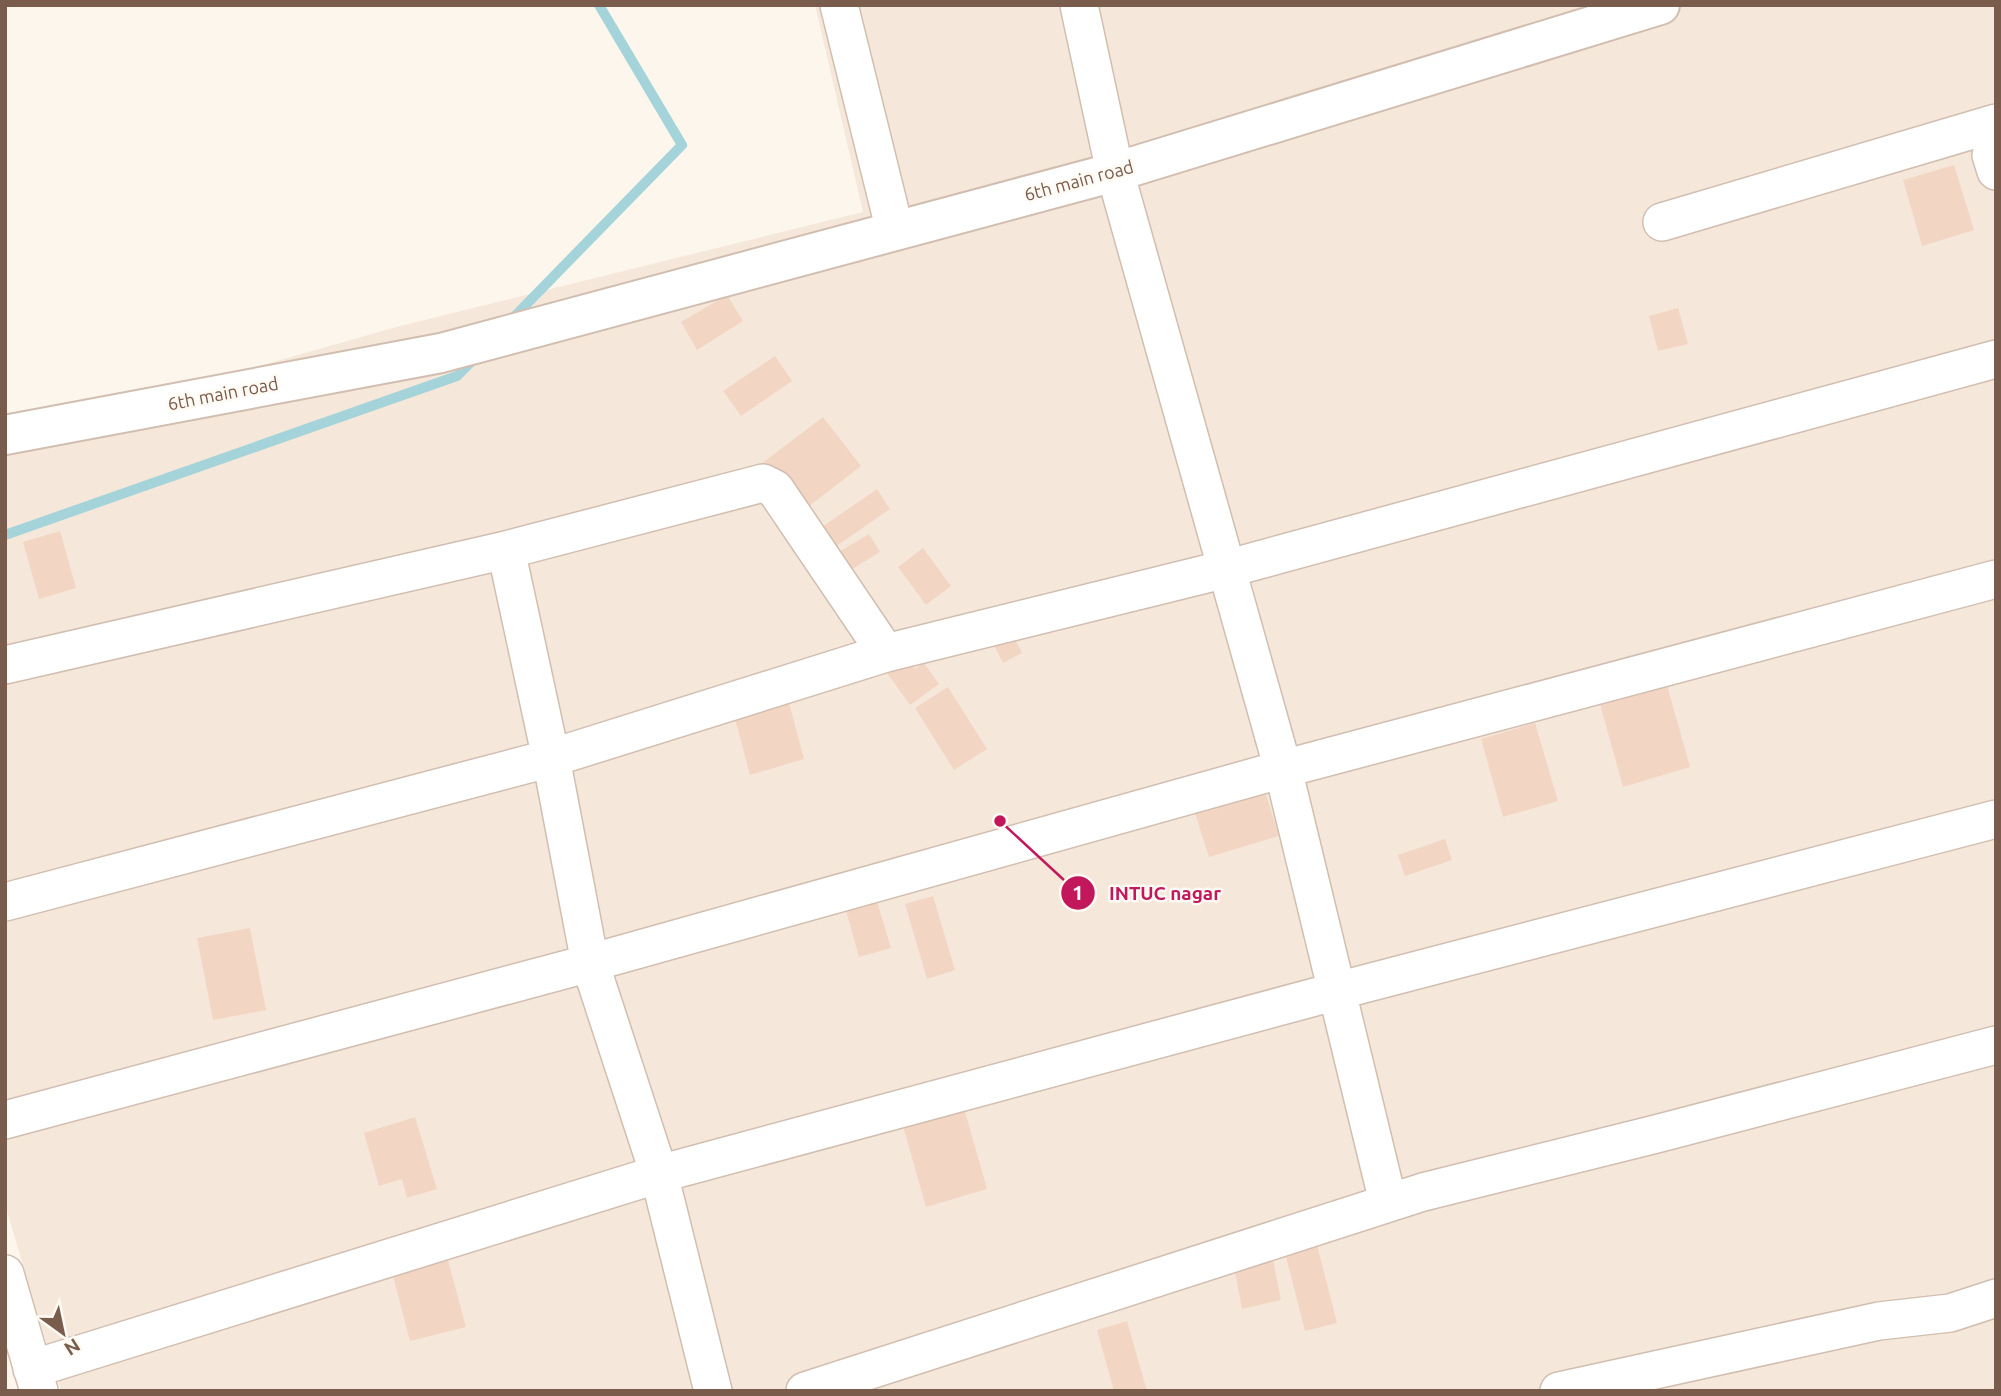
<svg xmlns="http://www.w3.org/2000/svg" width="2001" height="1396" viewBox="0 0 2001 1396" font-family="Ubuntu,sans-serif">
	<style>
		.residential { fill: #f5e8da }
		.lines { fill: none; stroke-linecap: round; stroke-linejoin: round }
		.stream { stroke: #a5d3da; stroke-width: 10 }
		.building { fill: #f3d5c3 }
		.minor-casing { stroke: #d1beb0; stroke-width: 40 }
		.tertiary-casing { stroke: #d1beb0; stroke-width: 42 }
		.minor { stroke: #fff; stroke-width: 37 }
		.tertiary { stroke: #fff; stroke-width: 38 }
		.labels { text-anchor: middle; stroke-width: 5; stroke-linejoin: round; paint-order: stroke }
		.street-label { font-size: 18px; fill: #7a5c4d; stroke: #fffaf3 }
		.leader { fill: none; stroke: #c2185b; stroke-width: 2.5 }
		.callout-dot { fill: #c2185b; stroke: #fffaf3; stroke-width: 2.5 }
		.mark-label { font-size: 21px; text-anchor: middle; font-weight: bold; fill: #fff }
		.callout-label { font-size: 19px; text-anchor: middle; font-weight: bold; fill: #c2185b; stroke: #fffaf3; stroke-width: 5; stroke-linejoin: round; paint-order: stroke }
	</style>
	<rect width="100%" height="100%" fill="#fdf6ec"/>
	<path class="residential" d="M815,5h1181v1386h-1935l-56,-186v-767l395,-112 463,-114z"/>
	<g class="lines">
		<path class="stream" d="M511,320l171,-175 -83,-140
			M5,535l452,-159 17,-17"/>
	</g>
	<path class="building" d="M1954,165l20,65 -52,16 -19,-66z
		M727,295l16,26 -46,29 -16,-28z
		M1678,308l10,36 -30,7 -9,-35z
		M775,356l17,25 -51,35 -18,-25z
		M823,417l38,49 -62,48 -38,-50z
		M877,489l13,20 -58,40 -13,-20z
		M60,531l16,57 -37,11 -16,-57z
		M869,534l11,18 -31,19 -12,-18z
		M923,548l28,38 -25,19 -28,-38z
		M1009,627l13,26 -19,10 -13,-26z
		M902,651l13,18 9,-6 15,21 -29,21 -28,-39z
		M1667,685l23,82 -67,20 -23,-83z
		M948,687l39,62 -33,21 -39,-62z
		M788,699l16,60 -54,16 -16,-60z
		M1535,723l23,78 -55,16 -22,-78z
		M1264,788l15,48 -70,21 -15,-47z
		M1445,839l7,21 -47,16 -7,-21z
		M933,896l22,74 -28,9 -22,-75z
		M876,898l15,50 -32,9 -14,-50z
		M250,928l16,82 -53,10 -16,-82z
		M962,1101l25,88 -61,18 -25,-88z
		M415,1117l22,72 -30,9 -5,-19 -23,7 -15,-53z
		M1315,1237l22,86 -32,8 -22,-86z
		M444,1246l22,81 -56,14 -21,-80z
		M1272,1255l9,45 -39,9 -9,-47z
		M1127,1321l20,70h-33l-17,-61z"/>
	<g class="lines">
		<g class="minor-casing">
			<path id="minor" d="M839,5l56,226
				M1079,5l36,167 168,597 105,433
				M1996,146l-5,9 5,16
				M1662,222l334,-99
				M506,550l45,208 39,205 69,211 54,217
				M886,653l340,-84 770,-210
				M5,665l501,-115 257,-67 12,6 111,164 -335,105 -546,144
				M5,1120l585,-157 693,-194 713,-190
				M5,1274l34,117
				M32,1369l627,-195 678,-183 659,-172
				M805,1391l618,-199 233,-58 340,-89
				M1559,1391l320,-70 71,-8 46,-15"/>
		</g>
		<g class="tertiary-casing">
			<path id="tertiary" d="M5,435l436,-82 674,-181 545,-167"/>
		</g>
		<use href="#minor" class="minor"/>
		<use href="#tertiary" class="tertiary"/>
	</g>
	<g class="labels">
		<g class="street-label">
			<text transform="translate(1079 181) rotate(-15)" y="6">6th main road</text>
			<text transform="translate(223 394) rotate(-11)" y="6">6th main road</text>
		</g>
	</g>
	<path class="leader" d="M1000 821L1078 893"/>
	<g class="callout-dot">
		<circle cx="1000" cy="821" r="7"/>
		<circle cx="1078" cy="893" r="18"/>
	</g>
	<g class="mark-label">
		<text x="1078" y="900">1</text>
	</g>
	<g class="callout-label">
		<text x="1165" y="900">INTUC nagar</text>
	</g>
	<rect width="2001" height="1396" fill="none" stroke="#7a5c4d" stroke-width="14"/>
	<g transform="translate(63 1333) rotate(147)" stroke="#fffaf3" stroke-width="5" paint-order="stroke">
	<path d="M0-5L12 26L0 18L-12 26Z" fill="#7a5c4d"/>
	<text y="-10" font-size="19" font-weight="bold" text-anchor="middle" fill="#7a5c4d">N</text>
	</g>
</svg>
